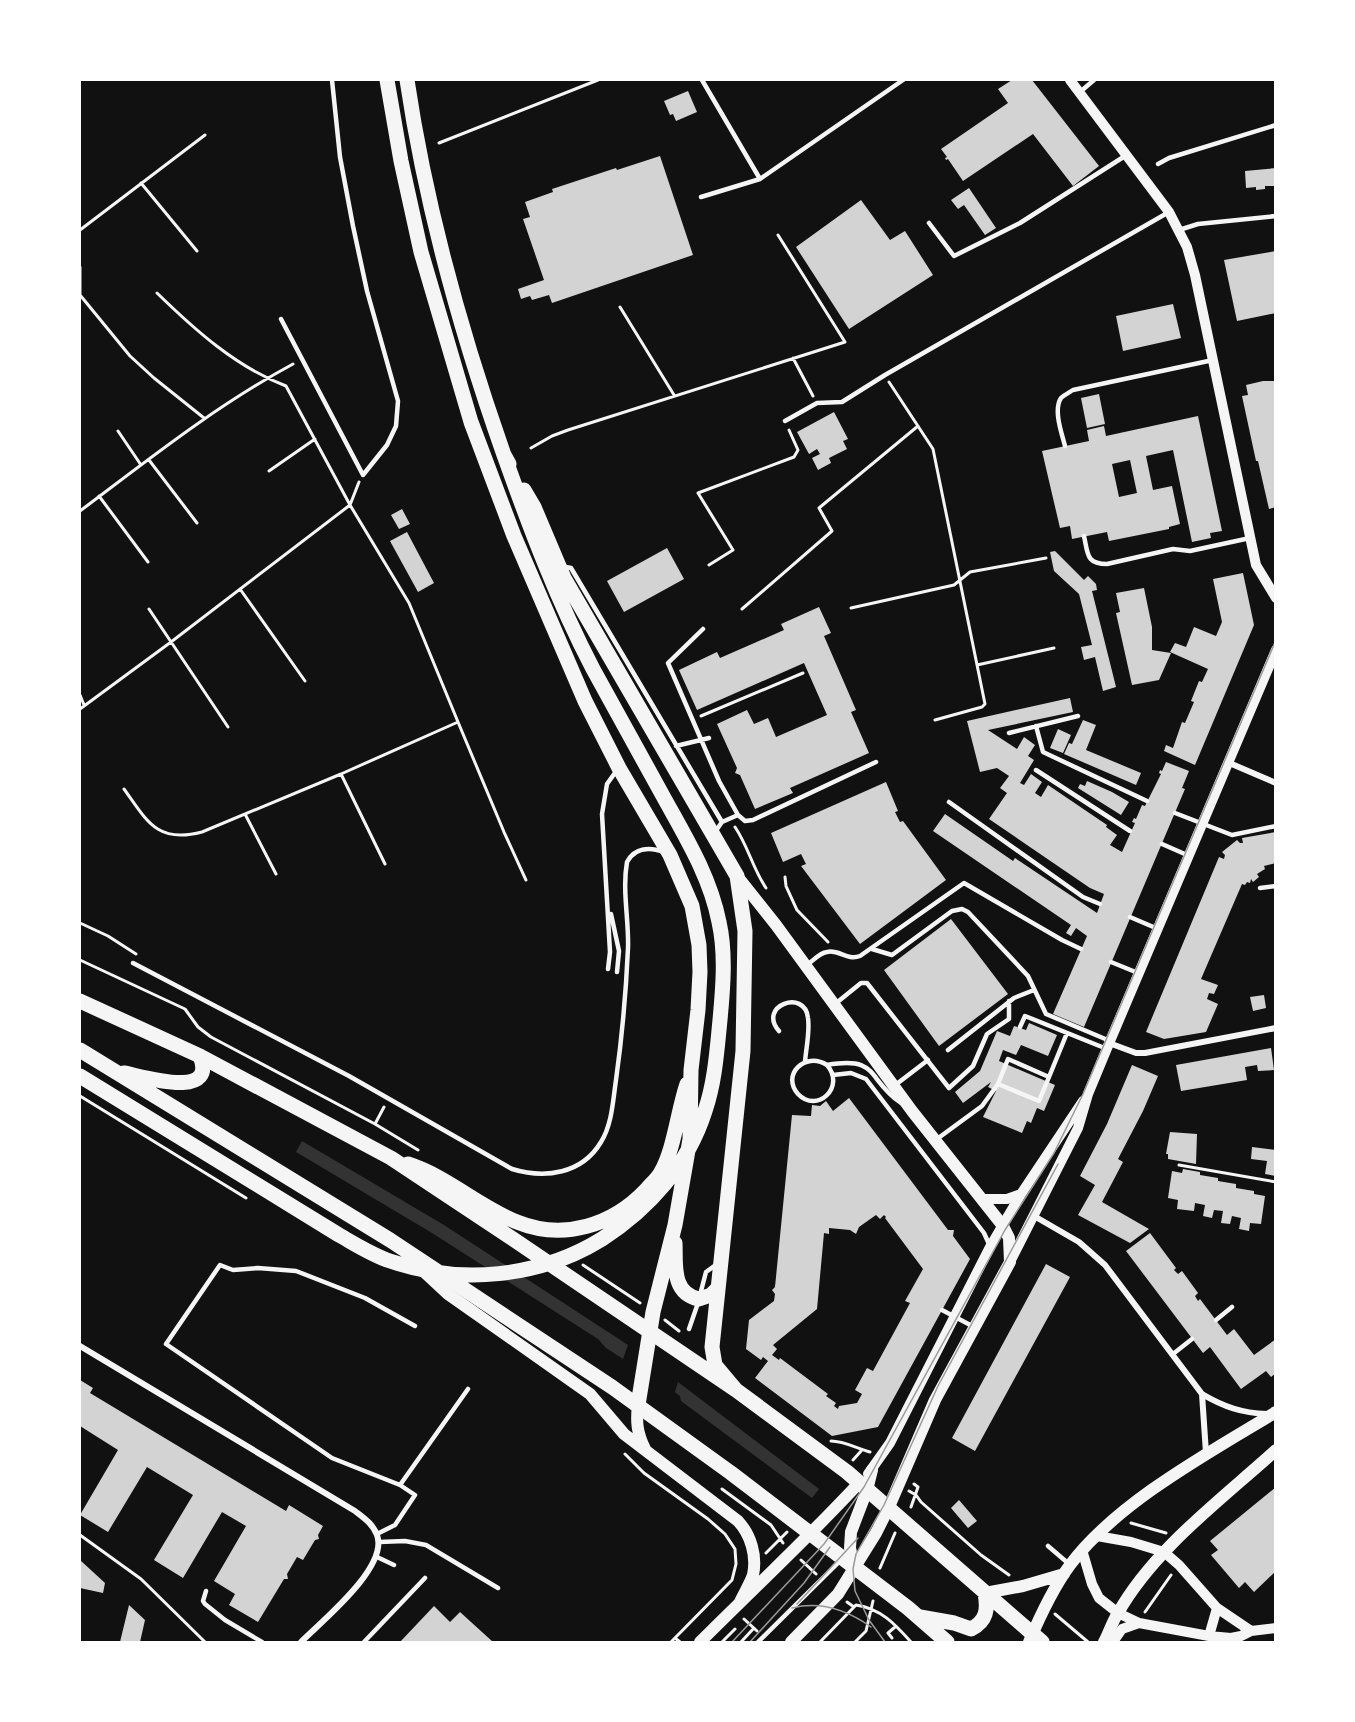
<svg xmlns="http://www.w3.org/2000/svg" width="1355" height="1722" viewBox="0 0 1355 1722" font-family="'Source Serif 4',serif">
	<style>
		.water { fill: #333 }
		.building { fill: #d3d3d3; fill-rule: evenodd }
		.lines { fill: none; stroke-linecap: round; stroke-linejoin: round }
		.path { stroke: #f5f5f5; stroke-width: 3 }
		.service { stroke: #f5f5f5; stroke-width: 4.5 }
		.minor { stroke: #f5f5f5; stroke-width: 6 }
		.tertiary { stroke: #f5f5f5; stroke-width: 10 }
		.secondary { stroke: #f5f5f5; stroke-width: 12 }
		.primary { stroke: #f5f5f5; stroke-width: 15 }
		.tram { stroke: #9a9a9a; stroke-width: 1.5 }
	</style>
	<rect width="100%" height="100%" fill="#111"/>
	<path class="water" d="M302,1141l142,84 184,120 -5,14 -17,-11 -8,-9 -166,-106 -136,-81z
		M678,1382l141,107 -7,9 -131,-97 -1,-5 -5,-4z"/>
	<path class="building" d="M1012,80h20l67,86 -26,20 -40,-52 -70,47 -15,-22 -2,1 -1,-2 2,-1 -6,-8 67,-46 -10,-14z
		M688,91l9,21 -21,9 -3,-7 -3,1 -6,-14z
		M660,156l33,99 -141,48 -3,-8 -17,5 -2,-4 -9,3 -3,-10 26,-9 -21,-61 7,-2 -5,-15 28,-10 -1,-3 64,-21 1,2z
		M1276,168v18h-11v3l-9,1v-3l-10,1 -1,-17z
		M969,188l27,40 -11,7 -21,-30 -6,4 -7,-9z
		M861,200l29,40 15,-9 28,44 -84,54 -53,-82z
		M1276,251v62l-39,8 -13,-61z
		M1173,304l8,34 -58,13 -7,-35z
		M1263,381h13v126l-7,2 -11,-48h-2l-14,-65 6,-1 -2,-10z
		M1099,394l6,30 -18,4 -6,-30z
		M834,412l14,27 -5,2 4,8 -18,9 2,5 -13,7 -6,-12 8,-4 -3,-5 -8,5 -12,-22z
		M1198,416l24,115 -12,2 1,5 -19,4 -19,-92 -27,6 7,34 19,-4 8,38 -11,3v2l-60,12 -2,-9 -35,7 -2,-13 -10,2 -18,-77 47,-10 -2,-11 17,-4 2,10zM1130,460l7,33 -18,4 -7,-33z
		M402,509l8,15 -11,5 -8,-14z
		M407,532l27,51 -16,9 -28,-51z
		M667,548l17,31 -60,33 -17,-31z
		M1055,551l29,29 4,-4 8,8 1,6 -5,1 24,96 -13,4 -8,-34 -11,3 -3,-13 11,-2 -13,-51 -25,-23 -4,-19z
		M1243,573l11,52 -59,140 -31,-14 2,-6 7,3 9,-26 3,1 9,-21 -3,-1 8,-20 3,1 6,-13 -38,-17 5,-9 11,4 8,-20 22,9 6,-14 -9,-43z
		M1144,588l8,39v23l19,3 -12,27 -27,5 -16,-72 4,-1 -4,-19z
		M819,607l12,26 -7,3 32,74 -5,2 18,41 -79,35 3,5 -38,16 -15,-34 -5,-2 2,-5 -20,-44 30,-14 7,14 14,-6 8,19 51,-22 -23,-52 -107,47 -18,-40 38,-18 3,6 64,-28 -3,-6z
		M1070,698l3,14 -85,18 29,19 7,-12 11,8 -7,11 6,4 -14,23 4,2 7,-11 11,8 -7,11 6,4 7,-12 59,40 -1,2 11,8 -7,10 12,7 13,-29 -3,-1 2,-4 2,1 6,-14 3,1 16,-32 -2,-1 1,-3 2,1 4,-9 23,9 -7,17 3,1 -101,238 -31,-13 34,-78 -11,-8 -5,8 -5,-3 5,-8 -138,-94 12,-17 68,47 2,-3 82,55 7,-19 -14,-6 -101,-69 18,-26 -7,-5 9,-12 -12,-8 -17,4 -13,-51z
		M1083,720l13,5 -10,25 55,23 -5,12 -72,-31 5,-11 3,1z
		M1058,729l13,6 -8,18 -13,-5z
		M1087,781l25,11 17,10 -8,13 -43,-27 2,-4 5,2z
		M886,782l12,29 -3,1 5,10 3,-1 43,59 -86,64 -59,-78 5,-2 -5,-10 -18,8 -12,-29z
		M1276,832v31l-12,3 1,3 -8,5 2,3 -6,5 -2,-3 -1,4 -3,-1 -2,3 -3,-1 -41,95 17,6 -4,9 -5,-1 -2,6 11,5 -12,28 -42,7 -18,-7 73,-175 5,2 1,-4 -3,-3 15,-12 3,3h3l-1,-5z
		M951,919l57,75 -69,52 -55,-76z
		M1264,995l2,13 -13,3 -3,-14z
		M1029,1023l28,12 -9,21 -27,-11 -5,10 -13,-5 -4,11 56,24 -11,26 -7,-3 -6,15 -4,-2 -5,12 -39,-16 13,-26 -8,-4 3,-5 -28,21 -8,-11 25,-21 17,-40 13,5 4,-10 12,4z
		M1271,1048l3,22 -16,1 -1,-6 -12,2 2,13 -66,11 -5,-26z
		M1132,1065l26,11 -15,35 -25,48 5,3 -21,40 47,27 -19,14 -52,-28 17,-30 -15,-9 27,-52z
		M849,1098l99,132h6l-1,6 17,23 -92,168 -46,9 -77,-58 13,-17 -5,-4 -2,3 -15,-11 3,-29 25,-19 1,-7 -3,-4 3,-3 17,-172 19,1 1,-11 8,1 6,-5 7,10zM876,1215l4,4 4,-4 2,2 -1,1 38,51 -18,32 5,2 -37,68 -6,-3 -12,22 7,4 -5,9 -18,3 -1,3 -4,-3 2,-3 -10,-7 2,-2 -48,-36 -1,2 -7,-5 5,-6 -4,-4 44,-36 7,-76 5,1v-6l21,2 6,4 3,-7z
		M1170,1132l27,2 -1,30 -28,-5v-5h-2z
		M1252,1147l24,3v26l-11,-2 2,-13 -16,-2z
		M1183,1169l17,3v3l18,3v3l18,3v4l18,3v3l11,2 -4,28 -11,-1 -1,8 -10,-2 2,-11 -9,-2 -2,8 -9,-1 2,-12 -9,-1 -2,8 -9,-2 2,-11 -10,-2 -1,8 -17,-2 1,-9 -10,-2 4,-27 10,2z
		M1150,1233l26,35 -2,2 4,4 4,-3 16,22 -3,3 3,5 2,-2 27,36 7,-6 20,26 22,-16v34l-5,4 -5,-6 -25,18 -31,-42 -7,6 -77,-102z
		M1046,1264l24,13 -95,174 -23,-13z
		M80,1380l13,8 -3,5 196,118 3,-6 34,21 -5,9 1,4 -4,1 -12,20 -6,-3 -10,17 1,5h-4l-26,43 -29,-17 6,-11 -21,-13 32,-55 -24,-14 -39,66 -29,-18 39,-65 -46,-28 -39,65 -28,-17 38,-65 -38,-24z
		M1276,1487v84l-22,21 -9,-10 -6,6 -28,-33 7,-5 -8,-9z
		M959,1500l18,21 -9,7 -17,-20z
		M80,1560l25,23 -2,10 -23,-5z
		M129,1605l16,15 -5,22h-20z
		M434,1606l16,16 10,-10 33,30h-93z"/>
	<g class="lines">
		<path class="path" d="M439,143l159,-63
			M141,183l56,68
			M80,230l125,-95
			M80,267v29
			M80,295l50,61 24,22 50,40
			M620,307l54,88
			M793,358l20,38
			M889,382l44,67 52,255 -3,3 -47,13
			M118,431l23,34
			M531,448l21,-12 16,-6 277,-88 -67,-107
			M149,460l48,63
			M269,471l46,-32
			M99,496l49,66
			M80,511c69,-52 137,-106 213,-147
			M709,565l24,-15 -35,-57 96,-36 4,-7 -9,-20
			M240,589l65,92
			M851,608l103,-23 16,-13 76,-14
			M149,609l79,118
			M742,609l90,-78 -13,-23 99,-82
			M977,665l77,-17
			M80,695l4,10
			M80,709l91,-67 179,-137 9,-23
			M701,716l102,-43
			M458,722l46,110 22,48
			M341,774l44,90
			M124,789c23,32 33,55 78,43l139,-58 117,-52 -49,-119 -59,-98 -64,-119c-50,-19 -91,-56 -129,-93
			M245,814l31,60
			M735,827c13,19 18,42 31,61
			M785,877l1,9 11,24 31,32
			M80,923l28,13 28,18
			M80,960l105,49 13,18 13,10 164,87 43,26
			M80,1096l166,102
			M375,1124l9,-17
			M1179,1165l97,17
			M583,1265l57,38
			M665,1320l14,11
			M831,1441c13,0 25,7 39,11
			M625,1454l19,19 64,46 17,15 10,15 1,15 -4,16 -61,62
			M853,1460l9,-10
			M722,1489l49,36 12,18
			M909,1491l7,4 5,7 60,53 28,20
			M911,1507l7,-20 -4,-3
			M1131,1523l35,10
			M80,1535l61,44 64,63
			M766,1553l21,-21
			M801,1560l15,14
			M880,1568l15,-35
			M847,1602l7,5
			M1145,1612l26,-37
			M1055,1614l33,28
			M744,1619l13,12
			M675,1638l5,4
			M892,1638l-4,-5 7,-6
			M722,1642l13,-13
			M741,1642l13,-14
			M820,1642l36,-37c25,4 38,18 55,37
			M855,1642l11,-11 7,-30"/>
		<path class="service" d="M702,80l58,99
			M1080,92l14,-12
			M1158,164l11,-6 107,-33
			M701,197l59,-18 143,-99
			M929,223l25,33 66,-33 105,-67
			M1179,230l19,-6 78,-8
			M281,319l82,156 24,-30 9,-19 2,-25 -31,-110 -14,-65 -13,-69 -8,-77
			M785,421l32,-18 25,-1 43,-27 284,-163
			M1065,446c-3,-12 -12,-36 -4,-48 3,-3 9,-6 12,-8l140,-30
			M1084,536c4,18 2,28 23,28l66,-15 17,2 60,-13
			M561,566l10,2 151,254 -7,10
			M703,629l-35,34 51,118 19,34 -16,7
			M1036,726l7,26 104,49
			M1009,733l69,-17
			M676,746l33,-8
			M1036,770l94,61
			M949,802l134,95 17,7
			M1175,813l57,22 44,-9
			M738,815l7,6 8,-1 123,-58
			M1162,844l25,11
			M1260,888l16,-2
			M611,914l8,37 -2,21
			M1130,917l28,12
			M872,949l20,6 60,-44 10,-2 6,3 60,64 18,38 64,27
			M1111,962l27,11
			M133,963l216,113 163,93c33,10 70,5 89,-27 11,-17 12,-42 15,-62 6,-43 10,-87 12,-132 1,-28 -6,-58 -1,-86 8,-15 23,-15 37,-10
			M807,965c6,-4 12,-12 20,-13 12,-3 20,9 33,4l104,-73 98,57 19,9
			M608,969l2,-17 -8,-138 5,-30 10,-14
			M835,1004l26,-21h6l82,105 24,-22 14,-32 22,-15v-18
			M1020,1027l5,-11 82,33
			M779,1031c-22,-25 26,-43 29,-13 2,14 -2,30 -3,44
			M948,1050l66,-52 20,-8
			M827,1065c19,22 -10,49 -29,29 -17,-19 7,-43 29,-29 53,-9 39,14 74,38
			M833,1075l18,-2 15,6 118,154 5,11
			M998,1084l41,17 10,-24
			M894,1086l34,-26
			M937,1139l45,-33 16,-22 10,-25 41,18 18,-44
			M700,1295l6,-23 11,-8
			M942,1310l32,17
			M1216,1320l16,-13
			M689,1329l9,-26
			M1173,1354l19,-15
			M400,1485l-68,-27 -166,-114 54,-79 13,5 25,-2 38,3 69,27 50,28
			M377,1534l18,-9 20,-30 -15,-10 68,-96
			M379,1542l26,-1 21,4 72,43
			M1048,1546l21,18
			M377,1557l17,8
			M206,1591l-3,10 2,3 20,16 37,22
			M364,1642l61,-64
			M758,1642l83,-82"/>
		<path class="minor" d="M1227,762l49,21
			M1109,1043l27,10h9l131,-25
			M1034,1216l45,26 26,23 97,129c22,13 40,19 65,20
			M80,1346l275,165c9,7 18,13 22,24 12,32 -55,86 -76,107
			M1202,1394l4,59"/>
		<path class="tertiary" d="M1070,80l99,132 18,35 8,28 61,290 20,33
			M983,1199h24l14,-5
			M1010,1262l68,-134 10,-34 22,-53 166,-391
			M868,1474l22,-31 100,-196 31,-53 62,-93
			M1097,1536l34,6 33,10 15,13 38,43 34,23
			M1082,1550l10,34 7,14 19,15 21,10 70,13 22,2 10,-2 10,-5 25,-3
			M1209,1636l8,-28
			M1113,1642l9,-13 17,-6"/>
		<path class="secondary" d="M737,876l39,49 136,186 91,115 6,12 1,24 -75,138 -47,109 -12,24 -38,61 -47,48
			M419,1267l29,27 142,100 34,40 114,87c13,14 19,35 15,54 -3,9 -9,18 -13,27
			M638,1405c-2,17 -1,28 7,44
			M854,1567l-4,-19 1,-16 16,-42 5,-20
			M985,1593l38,-7 41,-12
			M700,1642c53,-53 108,-104 159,-159
			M1029,1642c11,-26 24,-54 41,-77 46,-62 140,-113 206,-153
			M1104,1642c5,-9 8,-20 14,-29 36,-64 104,-114 158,-163"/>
		<path class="primary" d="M387,80l14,81 20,91 50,170 43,114 71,165 34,67 51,87 22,51 7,39 1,27 -2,38 -7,60 -1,69 -15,86 -22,87 -15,93
			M407,80c19,128 54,253 97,375l5,9
			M524,490l10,17 30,71 173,298 8,55 -2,120 -31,296 3,18 21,25
			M80,1001l120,55 191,102 122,81 223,151 111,82 195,170
			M80,1050l310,190 222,147 119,86 177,135 39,34
			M124,1073c17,3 94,28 76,-17
			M80,1076l259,159c16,9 33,20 51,26 70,24 149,17 212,-22 47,-30 86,-74 103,-128 10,-29 12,-61 15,-91 3,-32 6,-67 -1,-98 -9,-46 -34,-86 -56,-126 -24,-43 -47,-85 -70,-127 -36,-69 -63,-141 -89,-214
			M408,1164c40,13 71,43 109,58 47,19 96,3 129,-32 5,-6 12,-12 15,-18 13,-22 17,-62 26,-88
			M675,1243c1,21 -4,50 24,56l12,-4 6,-6
			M920,1617l34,6 17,6c16,-8 17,-20 14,-36"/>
		<path class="tram" d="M797,1604l61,-66
			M792,1608c28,-7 55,2 79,19
			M732,1642l92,-98 40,-57 141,-257 49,-77 29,-59 193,-454
			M750,1642l54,-59 26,-36
			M885,1642l-16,-22 -14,-29 -2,-22 3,-15 28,-49 54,-119 120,-222"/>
	</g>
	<rect width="1355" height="1722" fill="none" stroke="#ffffff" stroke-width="162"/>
</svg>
